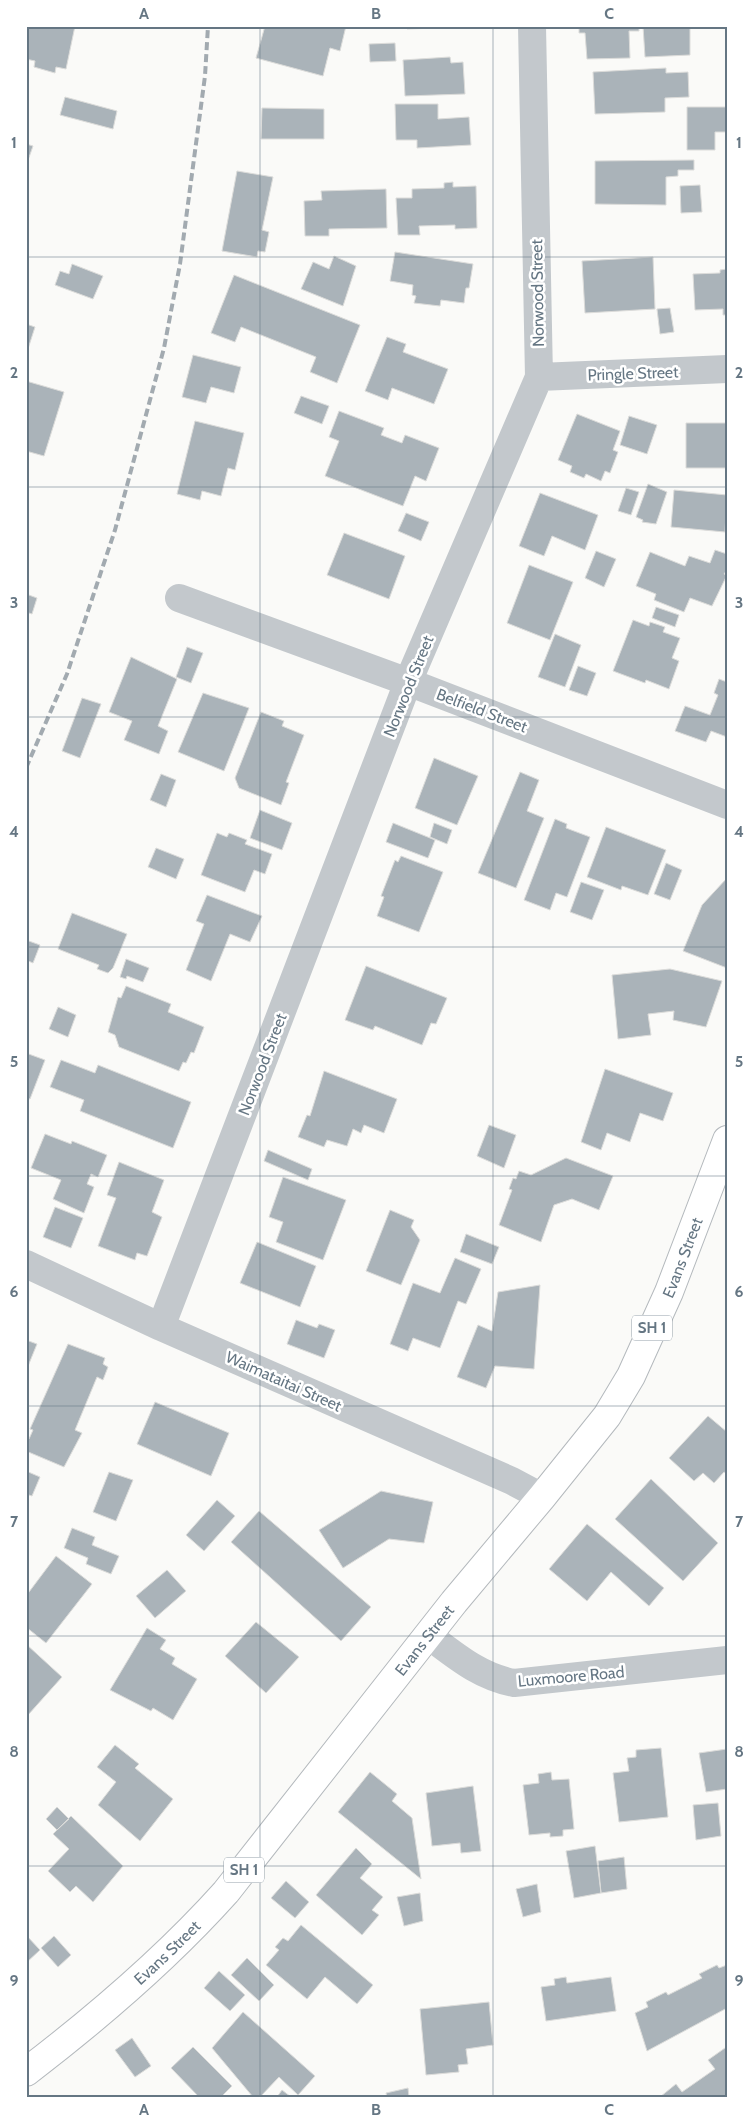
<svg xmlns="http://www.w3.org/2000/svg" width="753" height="2123" viewBox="0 0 753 2123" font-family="Cabin,sans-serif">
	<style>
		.building { fill: #aab3b9; stroke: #dcdcda }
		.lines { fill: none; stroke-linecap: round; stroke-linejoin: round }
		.highway-casing { stroke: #b4b9bd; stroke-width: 30 }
		.street { stroke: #c3c8cc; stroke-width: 28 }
		.highway { stroke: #fff; stroke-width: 28 }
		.rail { stroke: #a2aab0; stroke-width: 4; stroke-dasharray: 8 4; stroke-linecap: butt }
		.grid { fill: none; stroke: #657683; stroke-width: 1; stroke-opacity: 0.55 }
		.labels { text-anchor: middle; stroke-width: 5; stroke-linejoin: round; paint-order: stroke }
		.shield { fill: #fff; stroke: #939fa8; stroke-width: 1 }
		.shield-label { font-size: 15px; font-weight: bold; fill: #657683 }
		.street-label { font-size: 16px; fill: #657683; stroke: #fff }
		.neatline { fill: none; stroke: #657683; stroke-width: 2 }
		.grid-label { font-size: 16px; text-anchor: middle; font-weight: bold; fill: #657683 }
	</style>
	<rect width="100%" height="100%" fill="#fafaf8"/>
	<path class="building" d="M26,26h49l-9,43 -10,-2 -1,6 -21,-6 1,-6 -9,-2z
		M265,26h81l-6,25 -10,-3 -7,28 -67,-18z
		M407,26h60v1l-60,2z
		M579,26h60v5h-10l1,27 -43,1 -2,-26h-6z
		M643,26h47v29l-45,2z
		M395,43l1,18 -26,1 -1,-18z
		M450,57l1,6 12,-1 2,32 -60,2 -2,-36z
		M666,68v5l22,-1 1,25 -24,1v14l-70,2 -2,-42z
		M65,97l52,14 -4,18 -53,-14z
		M395,104h43v15l31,-2 2,28 -54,3v-8h-21z
		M687,107h40v25h-12v18h-28z
		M262,108l62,1v30h-63z
		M26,144l7,2 -6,17h-1z
		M694,160v10h-16v6l-12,1v28l-71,-1v-43z
		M237,171l36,6 -11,53 7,2 -4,20 -7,-1 -1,6 -35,-6z
		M453,182v5l23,-1 1,42 -22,1v-4l-36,1 1,9h-22l-2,-37h16v-9l32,-1v-5z
		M700,185l2,27 -21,1 -1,-27z
		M386,189l1,39 -58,1v7h-24l-1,-35 18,-1 -1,-9z
		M395,252l78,12 -4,24h-3l-2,15 -23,-3 -1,6 -26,-3 2,-7 -4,-1 1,-10 -23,-4z
		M334,256l22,10 -13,40 -42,-17 12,-27 16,7z
		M653,257l2,52 -70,4 -3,-52z
		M72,264l31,12 -10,23 -38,-14 5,-14 9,3z
		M727,269v46h-4v-6l-28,1 -2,-36 27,-1v-3z
		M234,275l126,50 -23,58 -27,-11 6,-15 -75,-30 -6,15 -24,-9z
		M670,308l4,24 -14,2 -3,-25z
		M26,324l9,3 -9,28z
		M387,337l19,7 -3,8 45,17 -14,35 -42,-16 -4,12 -23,-9z
		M193,355l48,12 -7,26 -23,-6 -5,16 -24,-6z
		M26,381l38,11 -20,64 -18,-5z
		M301,396l28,10 -7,18 -28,-11z
		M339,411l45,17 -3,7 21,8 3,-8 34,13 -13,33 -11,-5 -12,30 -78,-30 14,-35 -10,-4z
		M577,414l43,17 -7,19 5,2 -8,21 -5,-2 -4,10 -15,-7 -2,4 -14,-6 2,-6 -14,-6z
		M629,416l28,9 -10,29 -27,-9z
		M195,421l49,12 -9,37 -7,-2 -7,28 -19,-5 -2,9 -23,-6z
		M686,423h41v45h-41z
		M648,484l19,8 -11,32 -14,-2 1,-2 -7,-3z
		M626,488l13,4 -8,23 -13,-4z
		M674,490l53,5 -2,37 -54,-5z
		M540,493l58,22 -13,35 -33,-14 -8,20 -25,-10z
		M406,513l23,9 -8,19 -23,-10z
		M344,533l61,23 -16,43 -62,-24z
		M715,550l12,4v16l-3,4 3,1 -15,31 -22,-8 -6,14 -30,-12 2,-6 -20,-8 14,-34 35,14 4,-10 21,7z
		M596,551l20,8 -12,28 -19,-9z
		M529,565l44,17 -23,58 -43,-17z
		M26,594l11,4 -5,16 -6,-2z
		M656,607l23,8 -4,12 -23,-9z
		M633,620l16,6 1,-4 15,5 -2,5 17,6 -8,20 7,3 -10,28 -23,-9 -1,3 -32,-12z
		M555,634l26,11 -16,42 -27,-10z
		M187,647l16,6 -12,30 -15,-6z
		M131,657l46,22 -19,47 10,5 -9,23 -35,-14 8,-19 -23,-9z
		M578,666l18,7 -9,23 -18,-6z
		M719,679l8,3v55l-16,-6 -5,11 -31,-11 10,-25 25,9 8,-20 -4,-2z
		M203,693l46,15 -25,63 -46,-19z
		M82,698l19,6 -21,54 -18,-7z
		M261,712l23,9 -2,5 22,9 -18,47 3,1 -8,22 -42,-17 -4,-10z
		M434,758l44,18 -21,49 -42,-17z
		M520,772l19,8 -12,31 17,7 -28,70 -38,-15z
		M161,774l15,6 -10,27 -16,-7z
		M260,810l32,13 -10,27 -32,-12z
		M555,819l12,5 -1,4 24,9 -23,60 -11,-4 -6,17 -26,-10z
		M393,823l42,17 -7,18 -42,-16z
		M434,823l18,7 -5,14 -17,-7z
		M606,827l60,23 -18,45 -26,-9 -1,4 -34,-13z
		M217,833l10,4 2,-4 18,7 -2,4 27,10 -7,20 -11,-4 -9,22 -44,-17z
		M156,848l28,11 -8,20 -28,-12z
		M401,856l42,16 -24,60 -42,-16 7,-19 -3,-1 14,-36 3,2z
		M666,863l16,7 -12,30 -16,-6z
		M727,878v90l-44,-17 19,-46z
		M581,882l23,8 -12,30 -22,-8z
		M207,895l55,21 -12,26 -20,-8 -19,47 -25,-11 18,-46 -8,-3z
		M72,913l55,21 -14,34 -5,5 -11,-4 2,-4 -41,-16z
		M26,940l14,5 -7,18 -7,-3z
		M126,959l23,9 -6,14 -16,-6 -1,3 -6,-2z
		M366,966l81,32 -11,26 -5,-1 -9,22 -47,-19 -2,4 -28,-10z
		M670,969l52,12 -16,46 -33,-7 1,-9 -26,3 3,21 -33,4 -6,-64z
		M126,986l45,18 -3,8 36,15 -10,26 -3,-1 -5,11 -3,-1 -4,9 -60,-24 -4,-12 -7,-3 10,-35 3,1z
		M58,1007l18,8 -8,22 -19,-8z
		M26,1053l19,7 -15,39 -4,-1z
		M61,1060l34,13 3,-8 93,37 -18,46 -93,-37 4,-11 -34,-13z
		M605,1069l68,24 -10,28 -23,-8 -10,29 -23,-9 -6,17 -20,-8z
		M324,1071l73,28 -13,34 -20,-8 -3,8 -8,-4 -6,17 -20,-6 -3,7 -26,-10 9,-22 3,1z
		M489,1125l27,10 -12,33 -27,-12z
		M45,1134l26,10 1,-3 35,14 -9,22 -7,-3 -4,10 7,3 -10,26 -31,-14 8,-19 -30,-12z
		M268,1150l44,19 -4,11 -44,-19z
		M566,1158l47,18 -14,34 -27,-11 -18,6 -13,37 -42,-17 13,-35 -3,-1 4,-11 3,1 3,-8 12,4z
		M119,1162l45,18 -12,32 10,5 -15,39 -10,-3 -2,7 -37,-14 18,-48 -9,-3z
		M283,1177l63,23 -23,60 -47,-18 7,-20 -14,-5z
		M55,1207l28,11 -12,30 -28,-11z
		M390,1210l24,10 -3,7 9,13 -19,45 -35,-14z
		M466,1234l33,13 -7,17 -32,-12z
		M257,1242l59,24 -16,41 -60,-24z
		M455,1258l26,11 -15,35 -8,-3 -18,47 -27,-10 -5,13 -18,-7 23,-61 27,10z
		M540,1285l-6,84 -39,-3 -9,22 -29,-11 21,-52 14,6 6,-39z
		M296,1320l21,8 2,-4 16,6 -11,28 -37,-14z
		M26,1340l11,4 -11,27z
		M68,1344l37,14 -2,6 5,3 -5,13 -6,-3 -22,53 7,3 -18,34 -38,-16v-14l3,2 4,-9 -3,-1z
		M155,1402l74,31 -18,43 -74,-32z
		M708,1416l19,16v42l-3,-2 -10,11 -11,-10 -9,8 -25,-23z
		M26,1471l14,6 -8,19 -6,-2z
		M109,1472l24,8 -17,41 -23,-9z
		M651,1479l67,64 -35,38 -68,-62z
		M381,1491l52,11 -9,41 -35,-4 -46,29 -24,-38z
		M217,1500l18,16 -31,35 -18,-16z
		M259,1511l112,96 -30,34 -110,-99z
		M587,1524l77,64 -15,18 -38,-34 -24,29 -38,-32z
		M72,1528l23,9 -3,8 27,11 -8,18 -25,-10 2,-6 -24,-10z
		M56,1556l36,28 -46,59 -20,-16v-31z
		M167,1570l19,21 -31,27 -19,-22z
		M256,1622l43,35 -33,36 -41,-37z
		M147,1628l19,12 -6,9 15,9 -3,6 25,15 -24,41 -20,-12 -2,3 -41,-21z
		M26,1644l36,33 -34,38 -2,-2z
		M115,1745l24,19 -4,4 38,31 -33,42 -42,-36 18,-23 -19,-15z
		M661,1748l7,69 -49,5 -6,-49 16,-2 -2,-13 9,-1v-7z
		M727,1749v40l-21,3 -7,-39z
		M370,1772l27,22 -5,7 20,17 9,61 -83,-67z
		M551,1772l1,8 17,-1 5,50 -11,1v6l-13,1v-4l-21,2 -6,-50 16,-2 -1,-9z
		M473,1786l8,65 -20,2 -1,-10 -28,3 -6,-53z
		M718,1803l3,33 -25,4 -3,-35z
		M57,1807l12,12 -12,11 -11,-11z
		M71,1816l52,50 -30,36 -17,-16 -6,6 -22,-21 21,-22 -16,-15z
		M595,1846l6,47 -27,5 -8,-47z
		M356,1848l16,16 -12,14 23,19 -11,13 7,5 -17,20 -46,-40z
		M624,1857l3,32 -26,4 -3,-32z
		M286,1881l23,21 -14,16 -24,-20z
		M537,1884l4,28 -18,5 -7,-28z
		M420,1893l3,28 -19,5 -7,-29z
		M301,1925l72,60 -16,19 -32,-27 -18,22 -41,-34 13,-15 -4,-3 8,-9 5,3z
		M26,1935l14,15 -14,13z
		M54,1936l17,19 -13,12 -17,-19z
		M247,1958l27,27 -15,16 -28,-26z
		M717,1965l2,3 8,-3v43l-80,43 -12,-38 13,-6 -2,-5 20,-10 2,3 34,-17 -3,-4z
		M219,1971l26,24 -15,16 -26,-23z
		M566,1977l1,6 44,-6 5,34 -70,10 -5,-34 14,-2 -1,-6z
		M489,2002l4,43 -27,4 2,15 -10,1 1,7 -33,3 -6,-66z
		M243,2012l72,64 -17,19 -19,-18 -19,20h-7l-41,-49z
		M132,2038l19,28 -16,11 -20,-27z
		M193,2047l39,39 -11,11h-22l-28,-29z
		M725,2048l2,3v46h-67l16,-13 6,8 33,-23 -7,-9z
		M408,2088l1,9h-22l-1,-4z
		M282,2090l9,7h-14z"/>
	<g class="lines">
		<g class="highway-casing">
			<g id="highway">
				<path id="s1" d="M26,2072c72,-55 140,-113 200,-180l228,-290 88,-105 65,-81 24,-40 38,-84 58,-152"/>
			</g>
		</g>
		<path class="street" d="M539,377l188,-8
			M179,598l229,84 319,123
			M26,1264l135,63 351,154 30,16
			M161,1327l247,-645 131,-305 -7,-351
			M428,1635c28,21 51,41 86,48l213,-23"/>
		<use href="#highway" class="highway"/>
		<path class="rail" d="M26,768l41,-94 48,-144 49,-182 16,-84 25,-188 3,-50"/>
	</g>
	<path class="grid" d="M260,26v2071M493,26v2071M26,257h701M26,487h701M26,717h701M26,947h701M26,1176h701M26,1406h701M26,1636h701M26,1866h701"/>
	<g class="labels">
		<g class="shield">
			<rect x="632" y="1315.5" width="40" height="25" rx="4"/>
			<rect x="224" y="1857.5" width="40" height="25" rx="4"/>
		</g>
		<g class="shield-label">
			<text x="652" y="1333">SH 1</text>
			<text x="244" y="1875">SH 1</text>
		</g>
		<g class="street-label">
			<text transform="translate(537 293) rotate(-91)" y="6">Norwood Street</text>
			<text transform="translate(633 373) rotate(-2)" y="6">Pringle Street</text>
			<text transform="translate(408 686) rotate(-68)" y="6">Norwood Street</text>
			<text transform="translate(482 710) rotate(21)" y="6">Belfield Street</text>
			<text transform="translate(262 1064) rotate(-69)" y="6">Norwood Street</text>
			<text dy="6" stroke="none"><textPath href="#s1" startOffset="1055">Evans Street</textPath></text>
			<text transform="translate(284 1381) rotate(24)" y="6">Waimataitai Street</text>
			<text dy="6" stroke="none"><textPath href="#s1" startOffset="590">Evans Street</textPath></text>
			<text transform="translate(571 1676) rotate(-5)" y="6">Luxmoore Road</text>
			<text dy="6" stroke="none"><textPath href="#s1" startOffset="185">Evans Street</textPath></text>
		</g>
	</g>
	<rect width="753" height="2123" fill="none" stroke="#ffffff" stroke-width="55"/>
	<rect x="28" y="28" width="698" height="2068" class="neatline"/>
	<g class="grid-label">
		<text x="144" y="19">A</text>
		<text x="376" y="19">B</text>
		<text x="609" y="19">C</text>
		<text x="14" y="148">1</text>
		<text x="739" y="148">1</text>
		<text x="14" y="378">2</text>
		<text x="739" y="378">2</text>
		<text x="14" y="608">3</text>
		<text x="739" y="608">3</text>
		<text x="14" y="837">4</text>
		<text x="739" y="837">4</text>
		<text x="14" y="1067">5</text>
		<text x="739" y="1067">5</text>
		<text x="14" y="1297">6</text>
		<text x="739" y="1297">6</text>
		<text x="14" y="1527">7</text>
		<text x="739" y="1527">7</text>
		<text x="14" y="1757">8</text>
		<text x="739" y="1757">8</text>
		<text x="14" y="1986">9</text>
		<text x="739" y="1986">9</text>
		<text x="144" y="2115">A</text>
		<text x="376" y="2115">B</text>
		<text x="609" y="2115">C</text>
	</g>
</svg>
